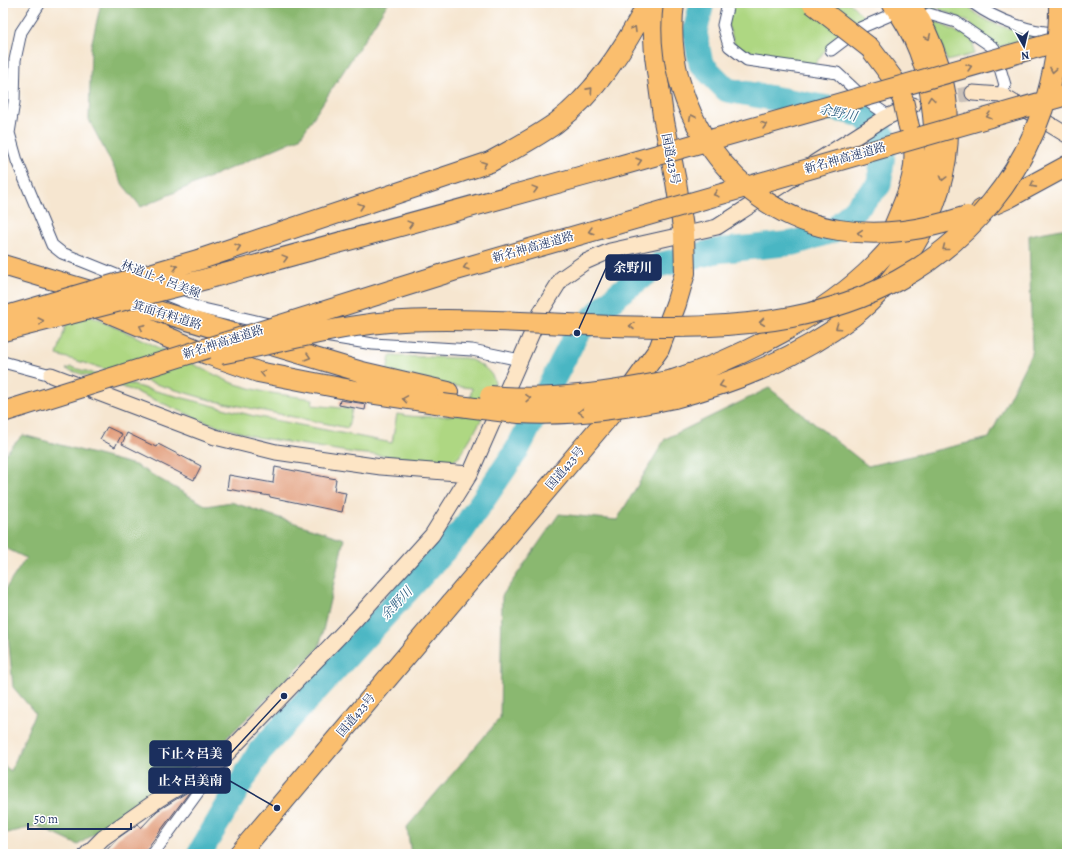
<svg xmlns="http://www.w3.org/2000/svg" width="1070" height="857" viewBox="0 0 1070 857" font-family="Alegreya,'Noto Serif JP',serif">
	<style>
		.green { fill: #aed782; stroke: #648370 }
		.forest { fill: #8ab870; stroke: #527467 }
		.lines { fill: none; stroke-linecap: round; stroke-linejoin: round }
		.river { stroke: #48b6c3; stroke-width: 25 }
		.building { fill: #e3a07f }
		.secondary-tunnel { stroke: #cac1b9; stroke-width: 15; stroke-dasharray: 15 8; stroke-linecap: butt }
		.street-casing { stroke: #3c4a6f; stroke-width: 13 }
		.secondary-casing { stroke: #3c4a6f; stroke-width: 17 }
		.highway-casing { stroke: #3c4a6f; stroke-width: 22 }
		.street { stroke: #fff; stroke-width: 11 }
		.secondary { stroke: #fde5c5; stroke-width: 15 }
		.highway { stroke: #fabe6e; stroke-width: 20 }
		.highway-bridge-casing { stroke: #3c4a6f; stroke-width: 22; stroke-linecap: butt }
		.highway-bridge { stroke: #fabe6e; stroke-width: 20 }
		.oneway { stroke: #8a7666 }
		.labels { text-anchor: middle; stroke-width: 3; stroke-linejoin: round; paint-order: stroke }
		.street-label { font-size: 12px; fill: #1b2f5e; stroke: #fff }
		.water-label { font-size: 13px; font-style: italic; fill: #2b5e81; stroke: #fff }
		.leader { fill: none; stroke: #1b2f5e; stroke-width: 1.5 }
		.callout-dot { fill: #1b2f5e; stroke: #fff; stroke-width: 1.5 }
		.callout { fill: #1b2f5e; stroke: #1b2f5e; stroke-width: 1.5 }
		.callout-label { font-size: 13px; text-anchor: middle; font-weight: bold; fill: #fff }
	</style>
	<rect width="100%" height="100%" fill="#fff"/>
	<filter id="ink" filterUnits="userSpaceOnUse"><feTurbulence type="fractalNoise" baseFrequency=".025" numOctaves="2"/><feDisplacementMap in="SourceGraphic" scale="8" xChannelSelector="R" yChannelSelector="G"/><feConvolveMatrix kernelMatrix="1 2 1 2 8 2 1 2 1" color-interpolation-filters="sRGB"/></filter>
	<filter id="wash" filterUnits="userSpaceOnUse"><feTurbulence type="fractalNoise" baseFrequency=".012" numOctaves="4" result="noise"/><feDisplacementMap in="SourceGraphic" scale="16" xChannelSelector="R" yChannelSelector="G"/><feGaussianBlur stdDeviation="0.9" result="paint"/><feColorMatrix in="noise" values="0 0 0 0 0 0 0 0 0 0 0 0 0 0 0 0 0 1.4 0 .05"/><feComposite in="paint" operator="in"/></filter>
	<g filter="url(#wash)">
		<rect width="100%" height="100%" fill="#f6e6d0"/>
		<path class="green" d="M736,3h114l14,14 -25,15 -25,33 -75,-16 -4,-4 -8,-22z
			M922,3h16l-5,17 28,14 5,-1 7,9 1,12 -27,7 -9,-26z
			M941,3h24c19,21 38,24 65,31v4l-35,10 -26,-26 -30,-13z
			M71,308l64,28 97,47 32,9 49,7 -1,6 40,4 -4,19 -138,-28 -153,-45z
			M390,356l75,2c11,3 30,13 30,27 0,17 -27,56 -36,72l-6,4 -7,1 -28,-3 -63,-6 -99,-16 -50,-15 -72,-31 -68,-22 5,-2 69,20 114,29 138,27 5,-29c22,5 44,2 66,1l5,-5 4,-22 -19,-2 -66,-15z"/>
		<path class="forest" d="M101,3h287l-88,135 -159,69 -18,-22 -34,-65 2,-74z
			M1067,228v626h-656l-4,-27 93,-109 2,-122 57,-82 58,6 48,-81 104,-51 99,78 121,-28 43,-86 -3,-117z
			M23,435l112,30 72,41 24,-4 113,37 -25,109 -105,102 -136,95 -41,-19 -34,8v-69l8,6 24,-58 -22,-26 -9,-96 22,-33 -23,-11v-91z"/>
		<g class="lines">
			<path class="river" d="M199,854l61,-103 202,-220 55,-81 60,-117 42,-40 40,-28 57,-14 78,-8 40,-13 45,-45 6,-47 -22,-22 -12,-4 -124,-22 -26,-26 -6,-32 7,-29"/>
		</g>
		<g id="blocks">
			<path class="building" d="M340,400l26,4 -1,6 -26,-5z
				M107,427l15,7 -7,13 -15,-8z
				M127,433l29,14 2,-3 43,22 -7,14 -72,-36z
				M275,467l61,12 -2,12 12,2 -4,19 -72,-15v-1l-43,-7 2,-14 44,8z
				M191,790l-48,64h-40l15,-16 20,-14 3,4 16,-17z"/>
		</g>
	</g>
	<g filter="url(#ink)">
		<use href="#blocks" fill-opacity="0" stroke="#3c4a6f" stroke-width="1"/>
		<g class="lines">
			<path class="secondary-tunnel" d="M936,100l37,-7"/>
			<g class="street-casing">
				<path id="street" d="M40,3l-19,29 -6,28 -1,42 -5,31 8,28 35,84 10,8 67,27
					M728,3l-5,22 6,21 18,14 90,13 30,28 22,15
					M973,3c21,16 63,33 89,29
					M929,14l27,8 38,26 11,37 -4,10
					M831,50l29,-22 28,-12
					M159,292l40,16 74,17
					M325,336l48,8 99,6 48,10
					M3,362l48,13
					M153,854l64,-88"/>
			</g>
			<g class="secondary-casing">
				<path id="secondary" d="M973,93l28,2 66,40
					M814,163l71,-45 28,-13
					M51,375l164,62 61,15 105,15 89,7
					M87,854l16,-16 56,-39 60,-37 137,-143 76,-84 38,-61 72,-164 20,-32 23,-16 25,-11 107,-24 76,-49"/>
			</g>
			<g class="highway-casing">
				<path id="highway" d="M870,48l24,32 9,20
					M981,210l27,-12 59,-32
					M895,224c10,-23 22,-50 19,-76 -1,-8 -4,-17 -6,-25
					M201,259l289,-97c22,-12 45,-24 66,-39 40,-30 69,-76 92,-120
					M3,265l359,107 86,20
					M206,279l395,-108
					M86,303l121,51 51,18 98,19 87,13
					M673,380c38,-12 73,-28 108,-47 68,-38 132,-88 151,-167 5,-20 2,-41 0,-60 -4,-38 -17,-73 -40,-103
					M674,398c66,-17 123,-40 178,-81 25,-19 44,-42 60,-68 49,-79 48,-167 -2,-246
					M239,854l383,-453 37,-52 17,-45 9,-31 -1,-39 -8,-52 -13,-66 -8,-60 -2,-38 2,-15"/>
			</g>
			<use href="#street" class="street"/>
			<use href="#secondary" class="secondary"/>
			<use href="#highway" class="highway"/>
			<g class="highway-bridge-casing">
				<path id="highway-bridge" d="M674,3c-14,103 60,211 165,227 44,7 85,0 128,-14
					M812,3l58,45
					M903,100l5,23
					M601,171l466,-132
					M3,317l198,-58
					M3,331l203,-52
					M220,354c61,-11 121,-30 183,-33 201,-10 439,62 588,-118 46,-56 69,-127 68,-200
					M490,396c61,6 123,-4 183,-16
					M443,404c26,3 51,7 76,9 53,3 104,-4 155,-15
					M3,412l450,-141 614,-176"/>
			</g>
			<use href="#highway-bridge" class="highway-bridge"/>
		</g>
		<defs><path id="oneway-chevron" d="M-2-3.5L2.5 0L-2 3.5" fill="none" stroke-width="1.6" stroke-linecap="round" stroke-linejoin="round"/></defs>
		<g class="oneway">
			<use href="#oneway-chevron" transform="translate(634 29) rotate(-59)"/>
			<use href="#oneway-chevron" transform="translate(928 37) rotate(65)"/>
			<use href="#oneway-chevron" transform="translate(969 67) rotate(-16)"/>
			<use href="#oneway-chevron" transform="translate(1053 70) rotate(100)"/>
			<use href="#oneway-chevron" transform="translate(590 90) rotate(-48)"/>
			<use href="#oneway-chevron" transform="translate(931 99) rotate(-98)"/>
			<use href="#oneway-chevron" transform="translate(989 116) rotate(165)"/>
			<use href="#oneway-chevron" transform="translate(692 117) rotate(-116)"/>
			<use href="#oneway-chevron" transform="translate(764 125) rotate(-16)"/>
			<use href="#oneway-chevron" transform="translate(639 161) rotate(-16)"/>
			<use href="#oneway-chevron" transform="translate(484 164) rotate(-20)"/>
			<use href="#oneway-chevron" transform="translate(943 178) rotate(105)"/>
			<use href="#oneway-chevron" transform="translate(1033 185) rotate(152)"/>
			<use href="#oneway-chevron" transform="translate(535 189) rotate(-15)"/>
			<use href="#oneway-chevron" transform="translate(716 194) rotate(164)"/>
			<use href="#oneway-chevron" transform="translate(361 206) rotate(-18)"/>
			<use href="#oneway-chevron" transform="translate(410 224) rotate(-15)"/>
			<use href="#oneway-chevron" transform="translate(591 231) rotate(164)"/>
			<use href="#oneway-chevron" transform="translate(860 233) rotate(-175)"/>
			<use href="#oneway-chevron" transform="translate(238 247) rotate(-18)"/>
			<use href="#oneway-chevron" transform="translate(945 248) rotate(142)"/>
			<use href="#oneway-chevron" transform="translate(285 258) rotate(-15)"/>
			<use href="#oneway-chevron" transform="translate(175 267) rotate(-16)"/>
			<use href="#oneway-chevron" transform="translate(466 267) rotate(164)"/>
			<use href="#oneway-chevron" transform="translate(41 321) rotate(-14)"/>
			<use href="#oneway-chevron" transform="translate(762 322) rotate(173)"/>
			<use href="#oneway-chevron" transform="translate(632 326) rotate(-180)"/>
			<use href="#oneway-chevron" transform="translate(142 327) rotate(-156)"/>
			<use href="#oneway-chevron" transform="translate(838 327) rotate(146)"/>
			<use href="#oneway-chevron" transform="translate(308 357) rotate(16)"/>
			<use href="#oneway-chevron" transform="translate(263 373) rotate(-166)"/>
			<use href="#oneway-chevron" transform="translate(722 385) rotate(163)"/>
			<use href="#oneway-chevron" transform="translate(528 398) rotate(-2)"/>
			<use href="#oneway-chevron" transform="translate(405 399) rotate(-171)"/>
			<use href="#oneway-chevron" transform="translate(581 412) rotate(178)"/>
		</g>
	</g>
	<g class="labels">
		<g class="street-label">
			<text transform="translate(845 158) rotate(-16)" y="4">新名神高速道路</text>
			<text transform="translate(671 159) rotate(79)" y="4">国道423号</text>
			<text transform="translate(533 247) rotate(-16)" y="4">新名神高速道路</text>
			<text transform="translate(161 279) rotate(21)" y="4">林道止々呂美線</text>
			<text transform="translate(167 315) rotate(17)" y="4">箕面有料道路</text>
			<text transform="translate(223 342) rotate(-18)" y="4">新名神高速道路</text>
			<text transform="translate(565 468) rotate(-50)" y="4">国道423号</text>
			<text transform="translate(356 715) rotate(-50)" y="4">国道423号</text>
		</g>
		<g class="water-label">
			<text transform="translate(838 112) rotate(12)" y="5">余野川</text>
			<text transform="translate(396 603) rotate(-47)" y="5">余野川</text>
		</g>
	</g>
	<path class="leader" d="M577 333L606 268M284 696L231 753M277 808L230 781"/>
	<g class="callout-dot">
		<circle cx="577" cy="333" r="4"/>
		<circle cx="284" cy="696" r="4"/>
		<circle cx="277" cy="808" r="4"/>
	</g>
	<g class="callout">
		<rect x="606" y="255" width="55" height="25" rx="4"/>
		<rect x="150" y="741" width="81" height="25" rx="4"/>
		<rect x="149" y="768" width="81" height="25" rx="4"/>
	</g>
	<g class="callout-label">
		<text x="633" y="272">余野川</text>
		<text x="190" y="758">下止々呂美</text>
		<text x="190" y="785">止々呂美南</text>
	</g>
	<rect width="1070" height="857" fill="none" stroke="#fff" stroke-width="16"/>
	<g transform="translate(1024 46) rotate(172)" stroke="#ffffff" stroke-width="3" paint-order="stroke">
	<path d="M0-3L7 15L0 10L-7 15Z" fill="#1b2f5e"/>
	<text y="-6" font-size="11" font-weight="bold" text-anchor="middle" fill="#1b2f5e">N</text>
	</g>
	<path d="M28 823v6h103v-6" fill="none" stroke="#1b2f5e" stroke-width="2"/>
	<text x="34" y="823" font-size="12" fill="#1b2f5e" stroke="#ffffff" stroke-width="3" paint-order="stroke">50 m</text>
</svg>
